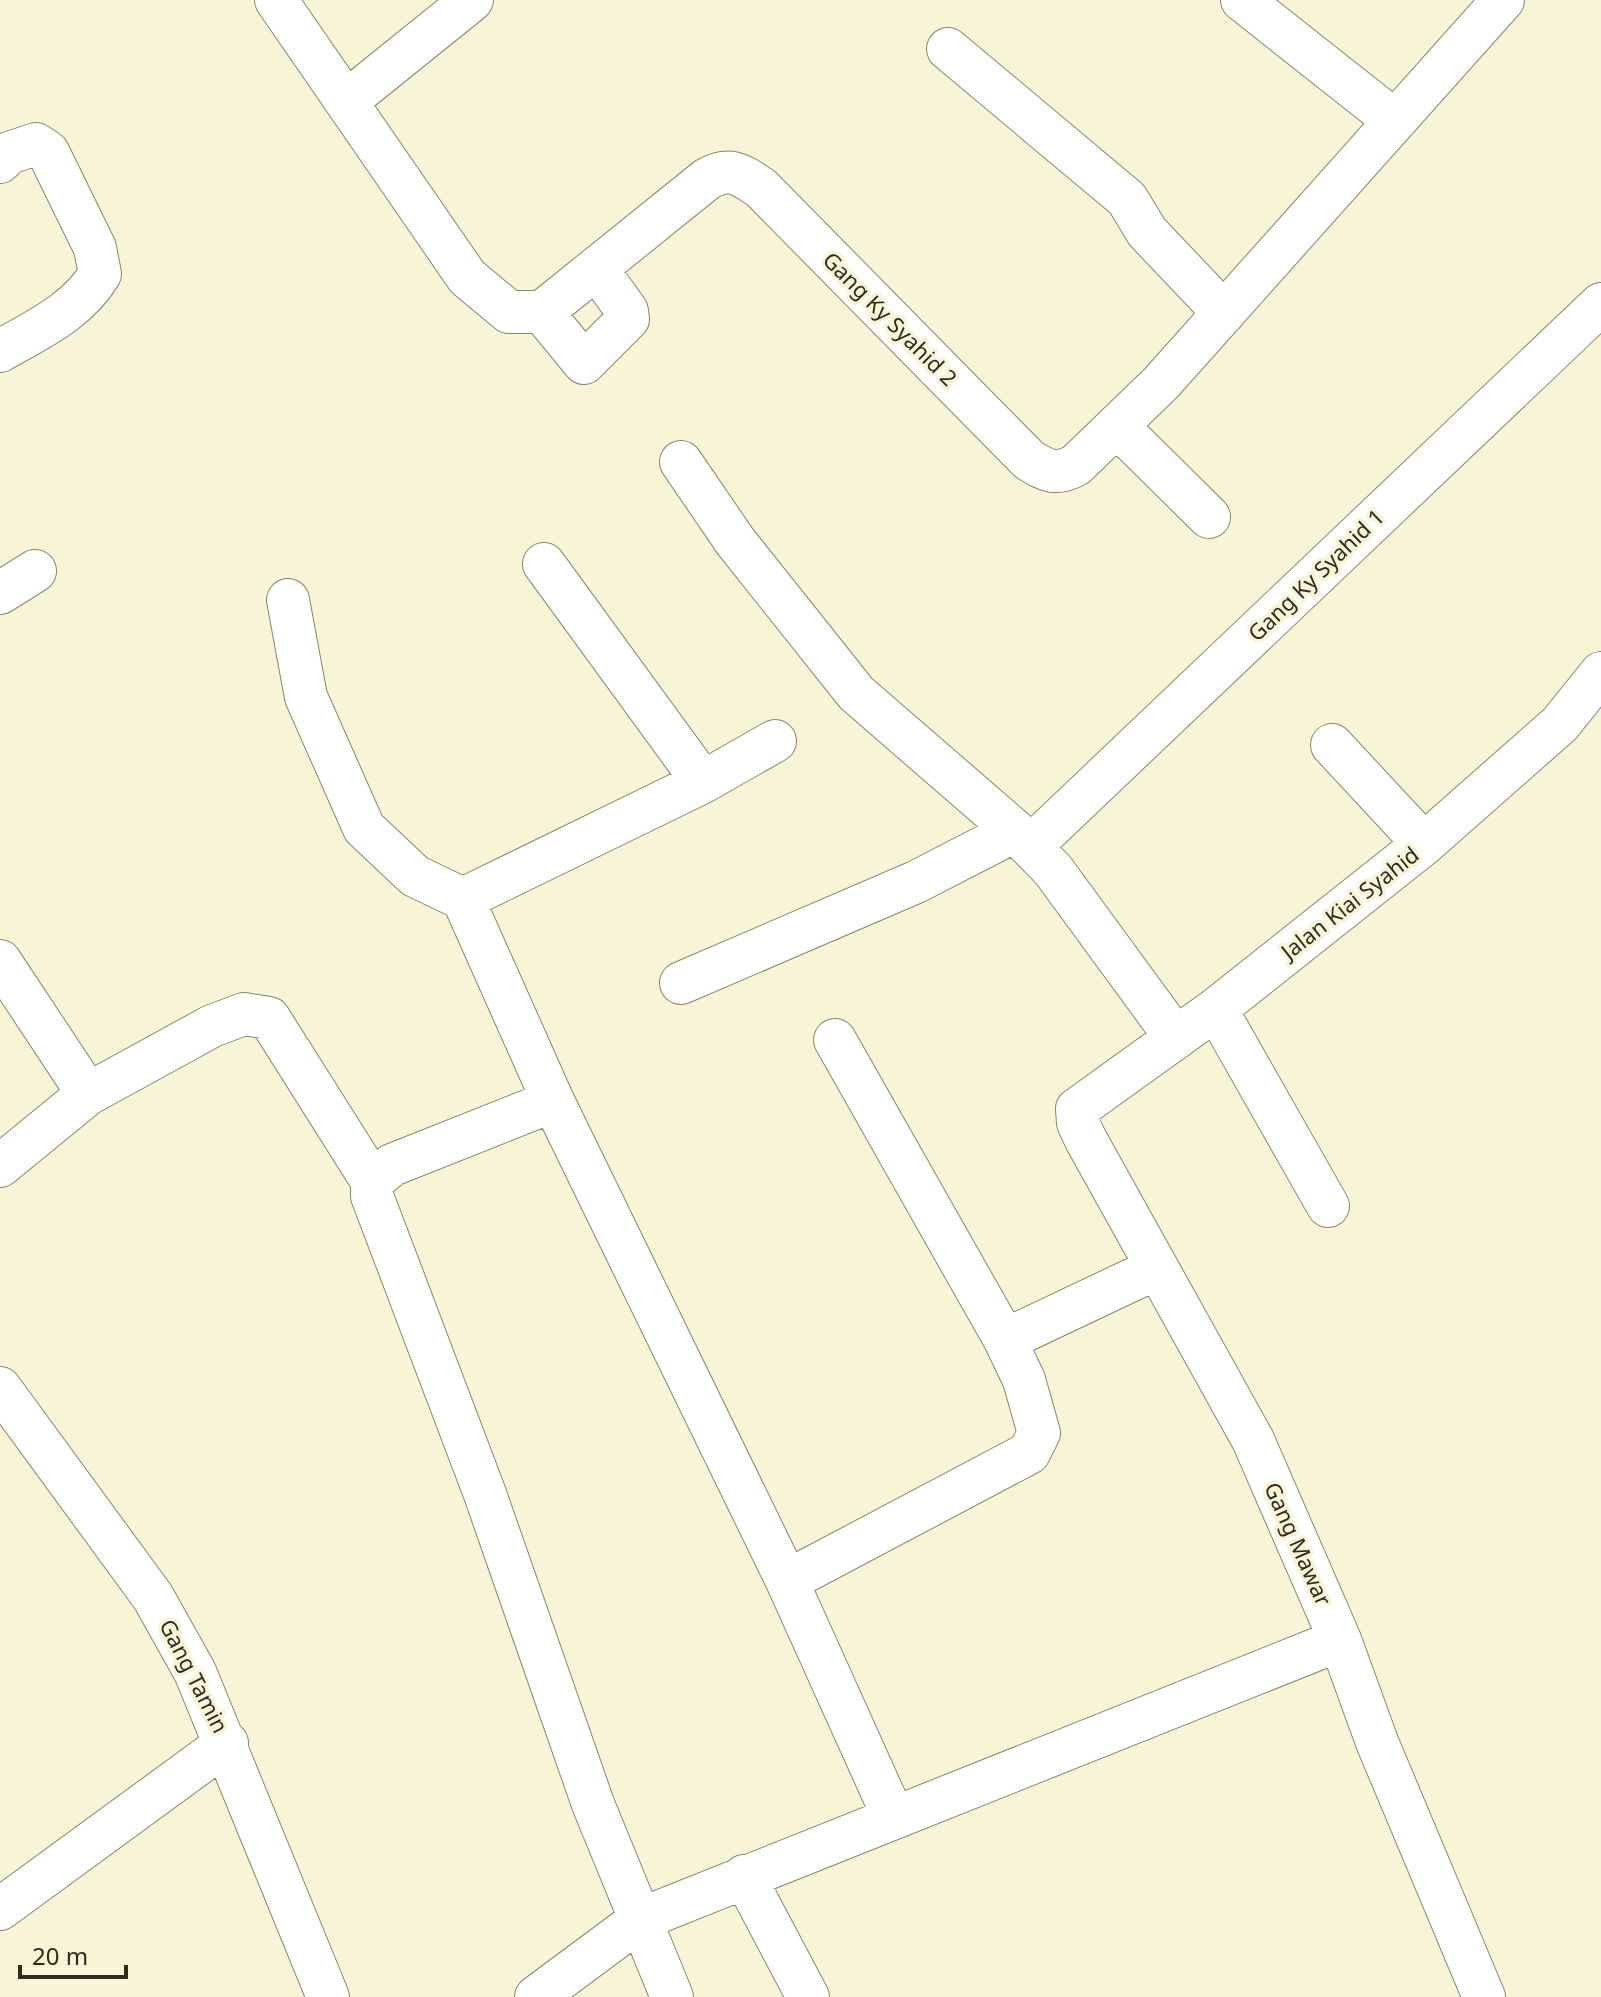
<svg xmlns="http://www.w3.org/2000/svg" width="1601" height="1997" viewBox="0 0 1601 1997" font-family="'Noto Sans',sans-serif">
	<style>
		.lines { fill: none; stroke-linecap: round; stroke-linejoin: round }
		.minor-casing { stroke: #8a866b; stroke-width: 44 }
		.minor { stroke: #fff; stroke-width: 42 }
		.labels { text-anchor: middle; stroke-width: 7; stroke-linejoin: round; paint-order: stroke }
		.street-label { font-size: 22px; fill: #2e2c21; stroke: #f8f4d6 }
	</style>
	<rect width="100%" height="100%" fill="#f8f4d6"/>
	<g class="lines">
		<g class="minor-casing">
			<path id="minor" d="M276,0l191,277 42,35h33l165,-133c23,-13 33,-5 54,9l268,272c18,11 27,16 47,5l85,-82 342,-383
				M1242,0l153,121
				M948,49l179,150 20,33 77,81
				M348,100l124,-100
				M0,162l9,-9 27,-9 12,8 47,96 5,26c-23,38 -62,55 -100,77
				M542,312l42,51 44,-44 -1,-8 -30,-42
				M1118,427l91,90
				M681,462l54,79 121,152 159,138 38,39 123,168
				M544,564l159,218
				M0,593l35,-22
				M288,600l18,97 58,131 51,48 48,23 90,202 234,480 106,235
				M1332,745l92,99
				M1031,846l570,-542
				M463,899l240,-117 72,-41
				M0,961l88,133
				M681,983l235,-101 99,-51
				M1216,1009l112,197
				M835,1040l170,300
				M0,1166l88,-72 124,-68 32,-12 25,4 103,163v15l113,298 108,310 79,193
				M372,1181l20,-16 161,-64
				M0,1388l153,209 42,75 133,325
				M787,1581l242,-128 10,-20 -15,-53 -19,-40 152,-72
				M744,1876l64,121
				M0,1909l227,-166
				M536,1997l105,-78 699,-279
				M1484,1997l-107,-255 -37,-102 -87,-200 -167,-300 -8,-17 -1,-14 139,-100 208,-165 136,-120 41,-51"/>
		</g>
		<use href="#minor" class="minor"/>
	</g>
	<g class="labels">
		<g class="street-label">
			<text transform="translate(890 319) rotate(45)" y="8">Gang Ky Syahid 2</text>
			<text transform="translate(1316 575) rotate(-44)" y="8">Gang Ky Syahid 1</text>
			<text transform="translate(1350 903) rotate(-38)" y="8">Jalan Kiai Syahid</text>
			<text transform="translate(1298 1544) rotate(66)" y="8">Gang Mawar</text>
			<text transform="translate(194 1676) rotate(63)" y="8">Gang Tamin</text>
		</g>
	</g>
	<path d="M20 1965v12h106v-12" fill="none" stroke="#2e2c21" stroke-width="4"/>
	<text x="32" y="1965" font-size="24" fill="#2e2c21" stroke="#f8f4d6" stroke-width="6" paint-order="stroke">20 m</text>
</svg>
